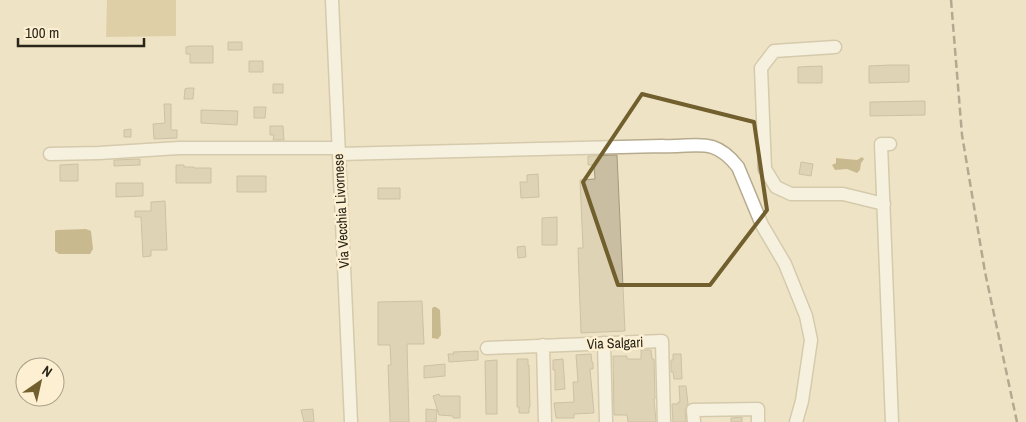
<svg xmlns="http://www.w3.org/2000/svg" width="1026" height="422" viewBox="0 0 1026 422" font-family="'Archivo Narrow',sans-serif">
	<style>
		.green { fill: #cbb682 }
		.water { fill: #9c864f }
		.building { fill: #c9bea1; stroke: #a3987c }
		.lines { fill: none; stroke-linecap: round; stroke-linejoin: round }
		.minor-casing { stroke: #b6ab8e; stroke-width: 15 }
		.minor { stroke: #fff; stroke-width: 12 }
		.rail { stroke: #6a6352; stroke-width: 2.5; stroke-dasharray: 8 4; stroke-linecap: butt }
		.marked { fill: none; stroke: #715f2d; stroke-width: 4; stroke-linejoin: round }
		.labels { text-anchor: middle; stroke-width: 5; stroke-linejoin: round; paint-order: stroke }
		.street-label { font-size: 14px; fill: #29251a; stroke: #fdf0d2 }
	</style>
	<rect width="100%" height="100%" fill="#efe3c5"/>
	<path class="green" d="M107,0h69v36l-70,1z"/>
	<path class="water" d="M862,157l2,2 -3,4 -1,7 -3,3 -10,-4 -12,1 -3,-5 4,-2v-5l21,2z
		M86,229l5,2 2,18 -3,5h-31l-4,-3v-20l2,-1z
		M433,307h3l4,3 1,25 -3,4 -6,-1v-29z"/>
	<path class="building" d="M228,42h14v8h-14z
		M190,46h23v17h-23v-9h-4v-7z
		M249,61h14v11h-14z
		M890,65h19v17l-40,1v-17z
		M822,66v17h-24v-16z
		M273,84h10v9h-10z
		M188,88h6l-1,11h-9l1,-10z
		M925,101v14l-55,1v-14z
		M164,104h7v26h6v8l-23,1 -1,-15 12,-1z
		M254,107h12l-1,11h-11z
		M201,110l37,1 -1,14 -36,-2z
		M270,126h13l1,14h-11l1,-5h-4z
		M131,129v8h-7v-7z
		M617,155l8,176 -44,2 -3,-85h5l-3,-68 15,-1 -1,-14h-6v-9z
		M140,159v6l-26,1v-6z
		M801,162l12,2 -2,12 -12,-2z
		M78,164v17h-18v-16z
		M176,165h8v2h10v1h17v15h-35z
		M538,174l1,23 -18,1 -1,-16h7v-7z
		M237,176h29v16h-29z
		M116,183h27v13l-27,1z
		M378,188h22v11h-22z
		M165,201l2,49h-16v6l-8,1 -2,-40h-6v-6h16v-9z
		M557,217v28h-15v-27z
		M525,246l1,11 -8,1 -1,-11z
		M422,301l2,43h-17l2,78h-19l-2,-57h3l-1,-20h-12v-43z
		M641,350h10l1,9h2l1,40h-1l2,23h-28l-1,-7h-13l-1,-59h14v3h14z
		M478,351v9l-29,2 -1,-8h6l-1,-2z
		M591,354l1,8 1,1v6h-3l4,44 -20,1v4h-18l-2,-15 20,-1 -1,-20h5l-2,-27z
		M673,354h8l1,25h-8l-1,-7h-2v-12h2z
		M517,359h11v6h1l1,42h-1v6h-10v-6h-2z
		M563,359l2,30 -10,1v-20h-2v-10z
		M497,360v54h-11l-1,-53z
		M445,364v12l-21,2v-12z
		M679,386h7l2,18 -3,6 1,12h-13l-1,-18h6v-2h2z
		M439,394l1,2h20v22h-7v-2l-14,-1 -6,-19z
		M313,409l1,13h-10l-3,-12z
		M426,409l11,1 -1,12h-10z
		M742,417v5h-11v-4z"/>
	<g class="lines">
		<g class="minor-casing">
			<path id="minor" d="M332,0l19,422
				M835,47l-61,4 -13,17 4,101 11,18 15,7h52l41,10
				M890,144h-9l11,278
				M50,154l49,-1 80,-5h159
				M339,154l323,-8c34,2 51,-11 76,21l24,58 23,39 21,52 5,24 -9,61 -6,21
				M604,343l2,79
				M543,345l2,77
				M487,348l175,-7 2,81
				M694,422l-1,-12 65,-1v13"/>
		</g>
		<use href="#minor" class="minor"/>
		<path class="rail" d="M951,0l11,135 23,137 32,150"/>
	</g>
	<path d="M0 0H1026V422H0ZM642,94l112,28 13,88 -57,75h-92l-35,-103z" fill="#efe3c5" fill-opacity=".55" fill-rule="evenodd"/>
	<path class="marked" d="M642,94l112,28 13,88 -57,75h-92l-35,-103z"/>
	<g class="labels">
		<g class="street-label">
			<text transform="translate(341 211) rotate(-93)" y="5">Via Vecchia Livornese</text>
			<text transform="translate(615 343) rotate(-2)" y="5">Via Salgari</text>
		</g>
	</g>
	<g transform="translate(40 382) rotate(34)"><circle r="24" fill="#fdf0d2" stroke="#a89f88"/>
	<path d="M0-4L9 19L0 12L-9 19Z" fill="#715f2d"/>
	<text y="-8" font-size="14" font-weight="bold" text-anchor="middle" fill="#29251a">N</text>
	</g>
	<path d="M18 38v8h126v-8" fill="none" stroke="#29251a" stroke-width="2.5"/>
	<text x="25" y="38" font-size="15" fill="#29251a" stroke="#fdf0d2" stroke-width="4" paint-order="stroke">100 m</text>
</svg>
